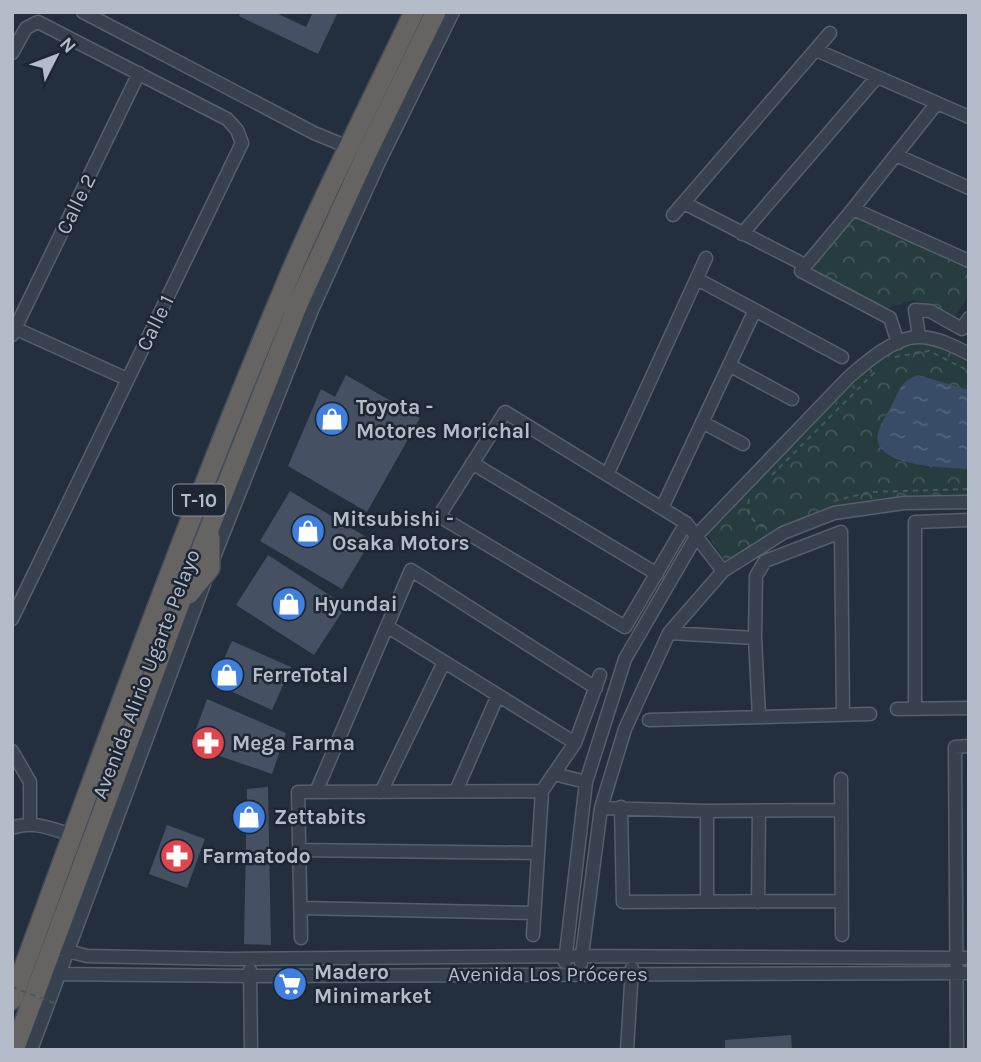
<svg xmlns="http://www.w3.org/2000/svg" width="981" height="1062" viewBox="0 0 981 1062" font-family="Karla,sans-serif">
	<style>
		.park { fill: url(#park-crowns) }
		.water { fill: url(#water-ripples) }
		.building { fill: #455162 }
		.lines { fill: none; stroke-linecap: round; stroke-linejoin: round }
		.minor-casing { stroke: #565f6c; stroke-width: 15 }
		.trunk-casing { stroke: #434c59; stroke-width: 22 }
		.path { stroke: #44595c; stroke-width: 2; stroke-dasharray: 5 5; stroke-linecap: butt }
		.minor { stroke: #38414e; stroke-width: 12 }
		.trunk { stroke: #656462; stroke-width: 19 }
		.path-bridge { stroke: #44595c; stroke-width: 2; stroke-dasharray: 5 5; stroke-linecap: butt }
		.labels { text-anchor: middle; stroke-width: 5; stroke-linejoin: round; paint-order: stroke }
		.shield { fill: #1d2633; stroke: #878f9c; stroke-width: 2 }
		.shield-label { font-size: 19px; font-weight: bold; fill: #b4bcc9 }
		.street-label { font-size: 21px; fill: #b4bcc9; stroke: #1d2633 }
		.poi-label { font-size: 21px; font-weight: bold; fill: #b4bcc9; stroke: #1d2633; text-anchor: start }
	</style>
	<defs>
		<pattern id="park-crowns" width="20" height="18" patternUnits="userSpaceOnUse" patternTransform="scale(1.75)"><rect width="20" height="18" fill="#263c3f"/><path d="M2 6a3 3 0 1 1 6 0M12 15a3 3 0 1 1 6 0" fill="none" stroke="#435659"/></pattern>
		<pattern id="water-ripples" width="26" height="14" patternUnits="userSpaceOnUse" patternTransform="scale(1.75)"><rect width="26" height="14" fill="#394c67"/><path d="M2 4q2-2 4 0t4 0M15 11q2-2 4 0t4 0" fill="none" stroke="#53647b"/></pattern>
	</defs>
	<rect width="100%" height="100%" fill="#242f3e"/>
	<path class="park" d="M853,216l116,53v25l-13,22 -43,-16 -26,8 -76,-39z
		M920,343l21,4 28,16v132l-68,1 -68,12 -106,55 -20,-29 169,-173 23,-13z"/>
	<path class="water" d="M918,375l51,15v79c-20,-1 -85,-2 -91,-27 -3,-12 8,-26 13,-35 7,-15 11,-27 27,-32z"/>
	<path class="building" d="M241,12h33l32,15 7,-15h25l-20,42 -79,-38z
		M346,375l74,43 -53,94 -79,-46 33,-77 14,8z
		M290,491l81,49 -29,49 -82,-48z
		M268,555l78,51 -32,49 -78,-50z
		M232,641l59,26 -19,43 -59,-27z
		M207,699l79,34 -14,41 -82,-28z
		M268,787l3,158 -27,-1 3,-155z
		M167,825l38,14 -18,49 -38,-14z
		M791,1035l1,15h-67v-10z"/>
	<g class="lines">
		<g class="minor-casing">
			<path id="minor" d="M83,12l231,121 34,14
				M816,50l153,67
				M12,53l14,-25 12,-6 189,97 10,11 5,13 -230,476
				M896,155l73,33
				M684,203l121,62
				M853,209l84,-106
				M673,215l157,-182
				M742,234l135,-157
				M697,279l145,78
				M12,327l115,52
				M12,335l127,-262
				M919,336l-4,-26 15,1 32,18 7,-11
				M898,343l-8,-25 -89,-47 52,-62 116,52
				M729,365l63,34
				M702,422l41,22
				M472,463l185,111
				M607,475l99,-217
				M662,508l93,-198
				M686,523l-61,104 -186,-111 66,-104 181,111 37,48
				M214,557l98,-247 67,-148 74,-150
				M388,627l187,116
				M669,633l86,5
				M915,708v-186l54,-2
				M897,709l72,-1
				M759,717l-4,-79 1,-62 9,-15 76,-29 2,183
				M649,720l221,-6
				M12,751l18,31v43
				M554,774l32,8
				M841,779l1,156
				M456,791l42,-96
				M316,792l95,-222 185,118
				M381,792l63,-130
				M621,807l2,95 217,-1
				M601,808l106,3 133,-1
				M12,828c21,-8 40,1 60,7
				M299,850l239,3
				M707,902v-91
				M758,902l1,-91
				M301,908l233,5
				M533,935l9,-144 33,-48 25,-68
				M301,938l-3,-146 244,-1
				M60,949l27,7 143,3 335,-3 404,2
				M565,962l21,-180 39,-123 72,-124 152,-158c17,-15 48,-42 72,-40 17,1 33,9 48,17
				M581,963l20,-155 24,-79 44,-96 54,-62 60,-38 51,-20 70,-10 65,-1
				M250,970l1,80
				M53,974l197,2 719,-3
				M31,1050l173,-466
				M627,1050l5,-82
				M957,1050l-2,-303 14,-1"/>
		</g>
		<g class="trunk-casing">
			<path id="trunk" d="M189,594l21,-26v-31
				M12,1000c86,-235 171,-471 268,-702 40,-97 89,-191 134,-286
				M14,1050l164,-442 120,-304 68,-149 70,-143"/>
		</g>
		<path class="path" d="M895,357l34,-6 40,20
			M772,475l105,-105
			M749,499c-4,16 5,25 19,29
			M834,501l36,-9 99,-3"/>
		<use href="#minor" class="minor"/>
		<use href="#trunk" class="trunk"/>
		<path class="path-bridge" d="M12,987l42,16"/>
	</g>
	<defs>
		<g id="shop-disc" transform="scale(1.75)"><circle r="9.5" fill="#3f7fe0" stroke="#1d2633"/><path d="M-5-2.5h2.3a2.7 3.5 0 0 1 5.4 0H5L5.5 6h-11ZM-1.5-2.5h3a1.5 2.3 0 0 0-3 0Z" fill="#fff"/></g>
		<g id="pharmacy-disc" transform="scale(1.75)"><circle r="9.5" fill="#e0444e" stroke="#1d2633"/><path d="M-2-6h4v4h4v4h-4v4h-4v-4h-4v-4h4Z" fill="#fff"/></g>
		<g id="supermarket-disc" transform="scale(1.75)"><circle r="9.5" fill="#3f7fe0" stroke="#1d2633"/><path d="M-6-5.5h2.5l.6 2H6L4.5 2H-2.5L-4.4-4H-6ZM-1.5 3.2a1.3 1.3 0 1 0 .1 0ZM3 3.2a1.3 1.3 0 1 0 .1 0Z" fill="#fff"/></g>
	</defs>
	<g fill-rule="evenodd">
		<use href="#shop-disc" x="332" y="419"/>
		<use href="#shop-disc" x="308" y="531"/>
		<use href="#shop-disc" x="289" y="604"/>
		<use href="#shop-disc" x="227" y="675"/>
		<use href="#pharmacy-disc" x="208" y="743"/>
		<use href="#shop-disc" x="249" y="817"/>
		<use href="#pharmacy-disc" x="177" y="856"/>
		<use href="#supermarket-disc" x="290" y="984"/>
	</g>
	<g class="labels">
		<rect class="shield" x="173" y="484.5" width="52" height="31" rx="5"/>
		<g class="shield-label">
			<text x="199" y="507">T-10</text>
		</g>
		<g class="street-label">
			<text transform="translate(76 204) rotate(-64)" y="7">Calle 2</text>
			<text transform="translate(155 323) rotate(-64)" y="7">Calle 1</text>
			<text transform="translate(146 674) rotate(-69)" y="7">Avenida Alirio Ugarte Pelayo</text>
			<text x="548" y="981">Avenida Los Próceres</text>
		</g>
		<g class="poi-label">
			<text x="356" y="414">Toyota -<tspan x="356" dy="24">Motores Morichal</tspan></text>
			<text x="332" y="526">Mitsubishi -<tspan x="332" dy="24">Osaka Motors</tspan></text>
			<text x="314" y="611">Hyundai</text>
			<text x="252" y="682">FerreTotal</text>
			<text x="232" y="750">Mega Farma</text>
			<text x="274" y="824">Zettabits</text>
			<text x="202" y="863">Farmatodo</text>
			<text x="314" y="979">Madero<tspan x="314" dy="24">Minimarket</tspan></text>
		</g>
	</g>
	<rect width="981" height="1062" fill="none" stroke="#b4bcc9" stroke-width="28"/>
	<g transform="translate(56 56) rotate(48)" stroke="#1d2633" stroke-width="5" paint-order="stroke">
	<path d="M0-5L12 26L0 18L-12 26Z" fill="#b4bcc9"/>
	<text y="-10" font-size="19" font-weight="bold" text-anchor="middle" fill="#b4bcc9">N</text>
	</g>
</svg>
